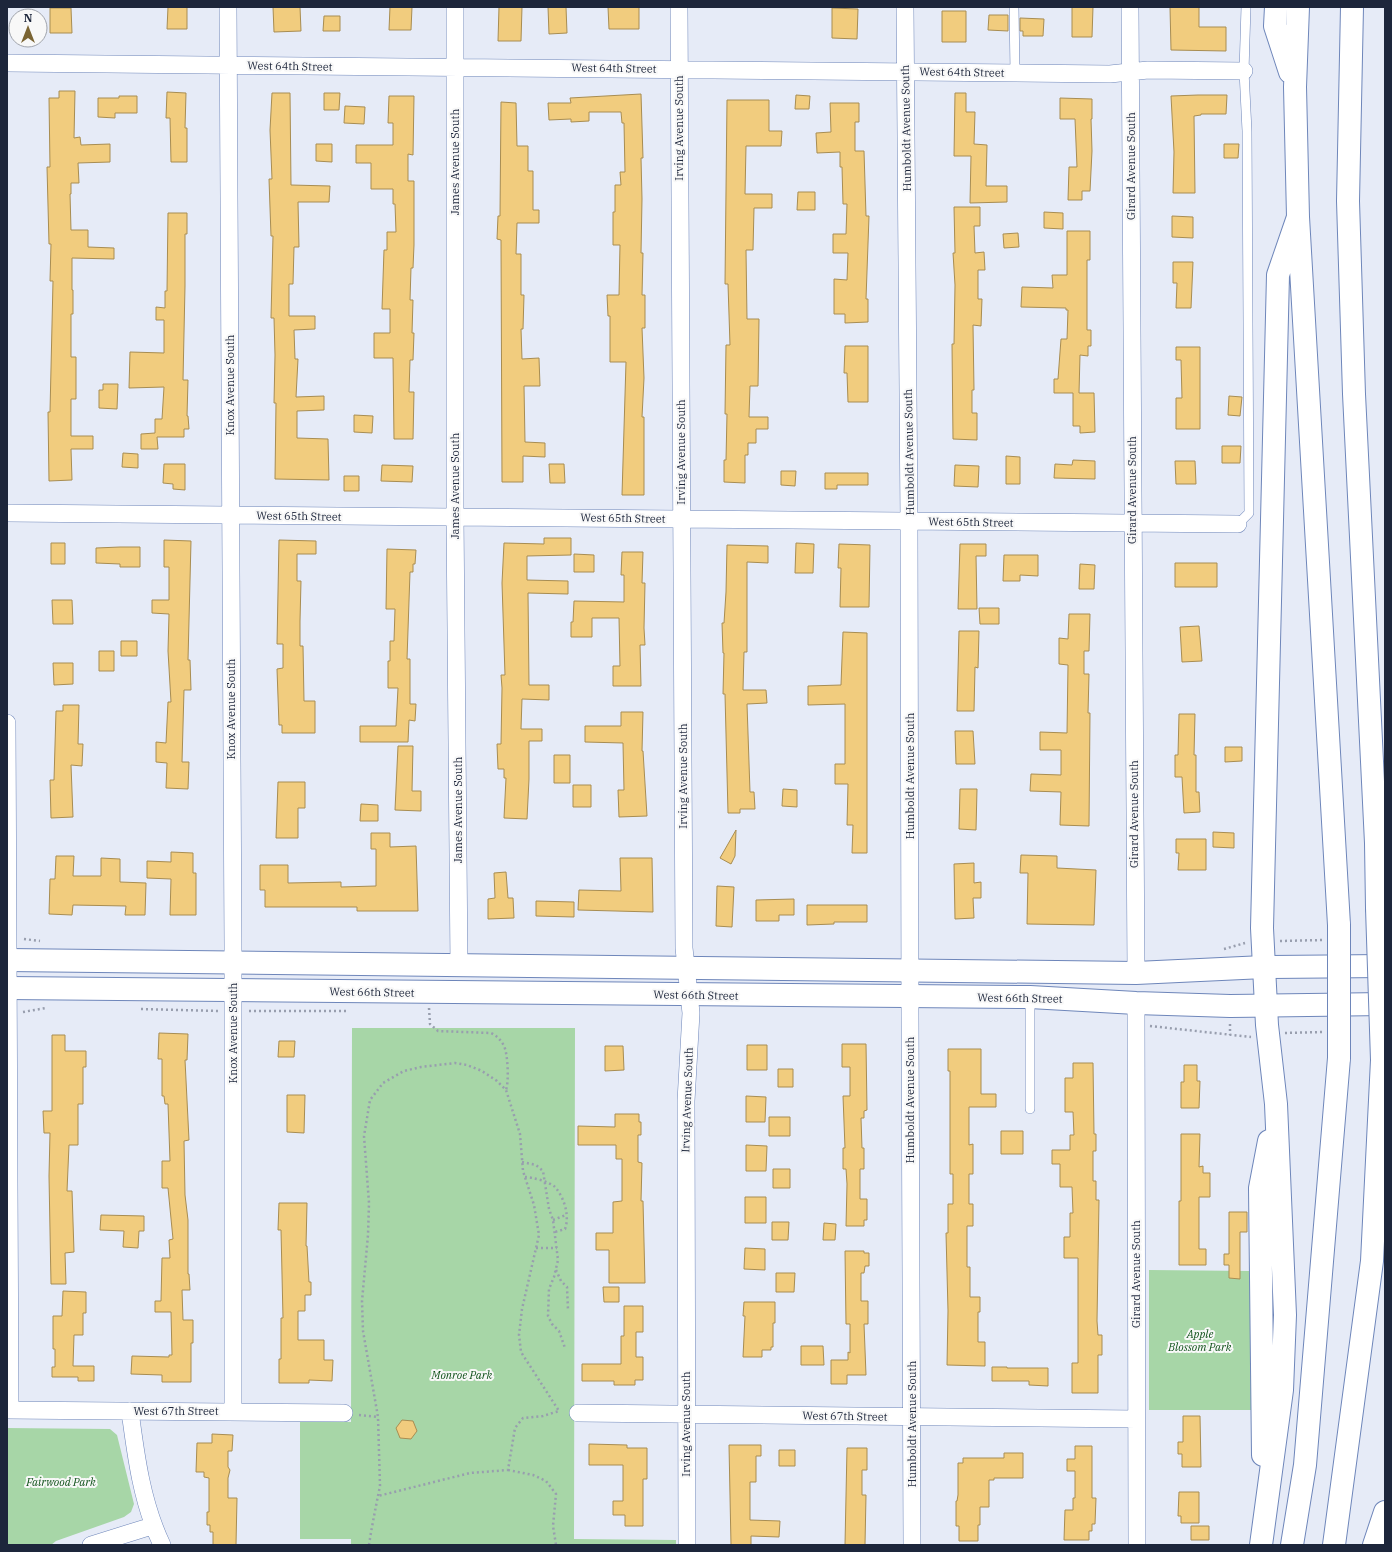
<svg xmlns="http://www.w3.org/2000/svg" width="1392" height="1552" viewBox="0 0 1392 1552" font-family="'IBM Plex Serif',serif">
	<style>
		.green { fill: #a7d6a7 }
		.building { fill: #f1cc7e; stroke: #a88d52 }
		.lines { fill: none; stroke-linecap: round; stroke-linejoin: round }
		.service-casing { stroke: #6e86ba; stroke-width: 10 }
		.minor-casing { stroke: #6e86ba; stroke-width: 18 }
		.secondary-casing { stroke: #6e86ba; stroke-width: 24 }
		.motorway-casing { stroke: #6e86ba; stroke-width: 24 }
		.path { stroke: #989eae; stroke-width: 2.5; stroke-dasharray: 2 3; stroke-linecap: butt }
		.service { stroke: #fff; stroke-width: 9 }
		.minor { stroke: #fff; stroke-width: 17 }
		.secondary { stroke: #fff; stroke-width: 22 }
		.motorway { stroke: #fff; stroke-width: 22 }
		.motorway-bridge-casing { stroke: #6e86ba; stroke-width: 24; stroke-linecap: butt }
		.motorway-bridge { stroke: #fff; stroke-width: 22 }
		.labels { text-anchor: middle; stroke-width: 4; stroke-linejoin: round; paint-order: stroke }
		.street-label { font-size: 11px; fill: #1d263b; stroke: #f8f8f8 }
		.park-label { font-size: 11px; font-style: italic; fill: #0e5018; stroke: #f8f8f8 }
	</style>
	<rect width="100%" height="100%" fill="#e6ebf7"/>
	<path class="green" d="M352,1028h223l-1,511 102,1v5h-325v-6h-51v-117h51z
		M1149,1270l101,1 1,139h-102z
		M7,1428l103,1 7,6 17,69 -3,8 -7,5 -68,24 -5,4h-44z"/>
	<path class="building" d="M168,7h19v22h-20z
		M273,7h27l1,24 -27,1z
		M390,7h22l-1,23h-22z
		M499,7h23l-1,34h-23z
		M548,7h18l1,26 -18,1z
		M608,7h31v22h-30z
		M1072,7h21l-1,30h-20z
		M1170,7h29v20h27v24l-55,-1z
		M50,8h21l1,25h-22z
		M832,8l26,1 -1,30 -25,-1z
		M942,11h24v31h-24z
		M989,15h19v16l-20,-1z
		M324,16h16v15h-17z
		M1020,18l24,1 -1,17h-20v-5h-3z
		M59,91h16l-1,47 6,-1 1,8 29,-1v18l-32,1 1,20h-8v11h-1l1,36h17v17l26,1v11l-42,-1v32h1v24h-2v43h5v42h-5v37h22v13h-22l1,31 -23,1 -1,-69h2l3,-131h-3l1,-37h-2l-2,-77h3l-1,-69h10z
		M167,92l19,1 -1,35h2v34h-16l-1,-44h-4z
		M272,93h18l1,92 39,1 -1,16h-31l1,45h-5l-1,37h-4v32h26v13l-21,1 1,29h3l-2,38 28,-1v14l-27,1v27l31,1 1,41 -54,-1 1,-76h-2l1,-48 -1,-37h-3l2,-82h-2l-2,-57h3l-2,-49z
		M324,93h16l-1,17h-15z
		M955,93h11v19h9l-1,32 13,1 -1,41h21v16l-37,1 1,-47h-17z
		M641,94l2,64h-2l1,41 -1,54h2l-1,42h3v33h-3l2,50 -2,39h2v78h-22l4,-133h-16v-46h-2l-1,-21h12l1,-50h-7v-33h2v-27h6l-1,-13h5l-1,-49h-2l-1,-11h-32v9l-18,1v-3l-22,1 -1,-17h23l-1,-5z
		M796,95l14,1 -1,13h-14z
		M1198,95h29l-1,19h-25v1l-7,1 1,77h-22l1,-41 -3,-56z
		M119,96h18v17h-22v5l-17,-1v-19h21z
		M389,96h25l-1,59 -5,-1v27h6v64l-1,23h-2l-1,32h3l-1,33h2l-1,27h-3l-1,32h5l-1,47h-19l-1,-81h-19v-25h16v-24h-8l2,-59h3v-18h9l-1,-28h-2v-15h-22v-26h-15v-18h37v-22h-5z
		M1060,98l32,1v20h-1l1,32 -2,40h-8v9h-14l1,-33h8l-2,-48h-15z
		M727,100h42v31h13l-1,15h-35l-1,48h27v14h-18l-1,42h-7l1,69h12l-1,67h-8l-1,31h19v12h-12v14h-8v12h-3v28l-21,-1v-22h2l1,-46h-2l1,-69h4l-2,-61h-3z
		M501,102l15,1 1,43h11v25h5v39h6v13h-22l-1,31h5v41h3l-1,34h-2l1,30 17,-1 1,28h-16l1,56 20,1v14l-22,-1v26h-21l-1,-242 -4,-1 1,-23h2z
		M830,103h29v19h-4v29h9l2,65h3l-3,83h2v23l-23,1v-9h-11v-35l13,1 1,-27h-15v-19h13l1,-30h-4l-1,-37h-2v-15l-23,1 -1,-20 15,-1z
		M345,106l20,1 -1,17 -20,-1z
		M316,144h16v18l-16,-1z
		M1224,144h15l-1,14h-14z
		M798,192h17v18h-18z
		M954,207h26v19h-6l1,27 9,-1 1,18h-7v29h4l-1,27 -8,-1 1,65h-2v23h5v27l-24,-1 -1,-95h2l1,-59 -2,-32h2z
		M1044,212l19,1v16l-19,-1z
		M168,213h19v21h-2v52l-2,94h5l-1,36h1l1,13h-5v8h-27l1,12h-17v-15l14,-1v-14h7l2,-32 -35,1 1,-36 34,1v-33h-8v-13l9,1v-17h2z
		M1172,216l21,1v21l-21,-1z
		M1067,231h23v29h-3v70h4v16h-3v10l-8,-1 -1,38h15l1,39 -15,1v-7h-7v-33h-19v-14h4l3,-40h6l1,-29h-2v-2l-45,-1 1,-20 31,1 -1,-13h15z
		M1018,233l1,14 -15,1 -1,-14z
		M1173,262h20l-2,46h-15l1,-25h-4z
		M845,346h23v56h-20l-1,-29h-3z
		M1176,347h24v82h-24v-31h6l-1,-38h-5z
		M103,384h15l-1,25 -18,-1v-18h4z
		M1229,396l13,1 -2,19 -12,-1z
		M354,415l19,1 -1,17 -18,-1z
		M1222,446h19l-1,17h-18z
		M123,453l15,1v14l-16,-1z
		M1006,456l14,1v27h-14z
		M1073,460l22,1v18l-41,-1 1,-14 17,1z
		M1175,461h20l1,23h-20z
		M164,464h21v26l-12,-1v-5l-10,-1z
		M549,464h15l1,19h-15z
		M382,465l31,1 -1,16 -31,-1z
		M955,465l24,1 -1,21 -24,-1z
		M781,471h15l-1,15 -14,-1z
		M825,473h43v12h-31v4h-12z
		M344,476h15v15h-15z
		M544,538h27v17l-44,1v24l41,1v13l-40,-1 1,92h20v15l-27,-1 -1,30h21v12h-13v38l-2,40 -23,-1 2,-40h-2v-9h-6l-1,-25h4l1,-56 -1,-13h4l-3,-92 2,-40 40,1z
		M164,540l27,1 -3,119h2l1,30h-7l-2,72h7l-1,27 -22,-1 1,-25 -11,-1v-20l10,1 2,-41h3l-3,-51 1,-37 -17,-1v-13h17v-33h-5z
		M279,540l37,1v13h-19v27h4l-1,40v25h3l1,55h11v32h-33v-8h-3l-2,-56 6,-1v-24h-6z
		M51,543h14v21h-14z
		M796,543l18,1 -1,29h-18z
		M839,544l31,1 -1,62h-29l1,-39h-3z
		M960,544h26v12h-10l1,53h-19z
		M727,545l41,1v17l-21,-1v90h-3l-1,38h23l1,13 -20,1 3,88h4l1,17h-15v4h-12l-3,-119h-2l1,-41h-1l-1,-30h2l2,-31z
		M120,547h20v20h-20v-3l-24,-1v-15z
		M387,549l29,1 -1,14h-2v8h-3l-3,87h3v45h6l-1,17 -6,-1 -1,22h-48v-16h36l2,-38h-10v-27h2v-20h4l1,-32h-9z
		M622,552h21l-1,31h3l-1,45 1,17h-5l1,41h-28v-20h7l-1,-48h-27v19h-21v-15h2l1,-21 50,1v-27h-3z
		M574,554l20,1v17h-20z
		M1004,555h34v21l-18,-1v6h-17z
		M1175,563h42v24h-42z
		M1080,564l15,1 -1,24h-15z
		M52,600h20l1,24h-20z
		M979,608h20v16h-19z
		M1069,614h21l-1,37h-5v23h5l-1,39h2l-1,113 -29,-1 1,-33 -31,-1 1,-17 30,1v-25h-21v-18l27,1 1,-68 -9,-1v-26l9,1z
		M1199,626l3,35 -20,1 -2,-35z
		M959,631h20l-1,37 -3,-1 -1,44h-17z
		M843,632l24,1v220h-15l1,-28h-6l1,-41h-13v-20h10v-60l-37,1v-19l33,-1z
		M121,641h16v15h-16z
		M99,651h15v20h-15z
		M53,663h20v21l-19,1z
		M63,705h16l-1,39h5l-1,22 -11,-1 2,52 -22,1 -1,-38h4l2,-69h7z
		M621,712h22l-1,39h1l4,65 -28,1 -1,-27h6l-1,-47 -38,-1v-16h36z
		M1179,714h16l-1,41h2v37h3l1,20 -16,1 -2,-36h-7v-22h3z
		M955,731h18l2,33h-19z
		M398,746h15l-1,45h9v20l-26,-1z
		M1225,747h17v14l-17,1z
		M554,755h16v28h-16z
		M278,782h27v26h-7v30h-22z
		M573,785h18v22h-18z
		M783,789l14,1v17l-15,-1z
		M960,789h17l-1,41 -17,-1z
		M361,804l17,1v16h-18z
		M736,830l-1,26 -4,8 -11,-6z
		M1213,832l21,1v15l-21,-1z
		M371,833h19v14l26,-1 2,65h-61v-4h-92v-17h-5v-25h28v18l53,-1v5l35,-1v-37h-5z
		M1176,839h30v31h-28l1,-17h-3z
		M171,852l22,1v20h3v42h-26l1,-36 -24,-1v-17l24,1z
		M1021,855l36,1v12l39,2 -2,55 -67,-1 1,-51h-8z
		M56,856h18l-1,20h28v-18l19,1v23l26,1 -1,32h-20l1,-9 -53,-1 -1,10 -23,-1 1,-35h5z
		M620,858h32l1,54 -75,-2 1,-20 42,1z
		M974,863v20l7,-1v16h-8l1,20 -19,1 -1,-55z
		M506,872l2,26h5l1,20 -26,1v-20l7,-1 -1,-25z
		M717,886l17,1 -2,40 -16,-1z
		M794,899v16h-15v6h-23v-21z
		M536,901l38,1v15l-38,-1z
		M807,905h60v17h-33v2l-27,1z
		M159,1033l29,1 -1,26h-2l4,80 -5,1 1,54 3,25v54h1l1,16h-8l1,30h10v23h-2v39h-29v-7l-31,-1 1,-18 37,1v-2h3l-1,-43h-16v-11h6l1,-43h8l-1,-18 4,-1 -5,-51h-6v-27h8l-2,-57h-3l-1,-8h-2v-37h-4z
		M52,1035h13v16h21v16h-3v37h-5v41h-9l-2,46h5l2,61 -9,1 1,31h-15l-2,-108 1,-43h-6l-1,-22h9z
		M279,1041h16l-1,16h-16z
		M842,1044h24l1,66 -3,1v7h-3l1,30h2v21h-4v30h7v21h-3v6h-18l1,-42 -1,-15h-3v-21h2l-2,-52h7v-29h-8z
		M747,1045h20v25h-20z
		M605,1046h18l1,24 -19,1z
		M948,1049h33v45h15v13h-27v38l4,-1v30h-4v30h4v22h-6v41h3v30h10v15h-2v30h7v24l-38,-1 1,-54 -2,-78h2v-29h5v-30h-3v-103h-2z
		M1073,1063h20l1,71h2v17h-3v30h3v19h3l-2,121 1,14h4v20h-4v38h-26v-30h6v-105h-14v-21h6v-24h3l-1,-26h-12v-23h-8v-14h18v-15h4l-1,-23h-8v-34h8z
		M1184,1065h13v16h3l-1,27h-18v-26h3z
		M778,1069h15v18h-15z
		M287,1095h18l-1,38 -17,-1z
		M746,1096l20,1 -1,25h-19z
		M615,1114h24v8h2v13h-3v27l4,1 -1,38h2l2,82h-36v-33h-13v-17h17v-31l9,-1v-42h-6v-14h-38v-19l37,1z
		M769,1117h21v19h-21z
		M1001,1131h22v23h-22z
		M1181,1134h19l-1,33 4,-1v7h7v24h-11v52h7v16h-27v-64h2z
		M746,1145l21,1 -1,25h-20z
		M773,1169h17v19h-17z
		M745,1197h21v26h-21z
		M279,1203h28l-1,43h1l2,36h2v13h-6v16h-7v29h26v20h9l-1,21 -23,-1v3h-30v-24h2v-41h2l-2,-88h-3z
		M1229,1212h18v20h-7v47l-11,-1v-13h-5v-11h5z
		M101,1215l43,1v15h-5l-1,17 -15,-1 1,-16 -24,-1z
		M772,1222h17l-1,18h-16z
		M824,1223l12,1 -1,16h-12z
		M745,1248l20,1v21l-21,-1z
		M845,1251h19v2h5v13h-4l-1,7h-3v28h7v23h-4l2,51h-19v9h-16v-24h17v-8l2,1v-29h-4z
		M776,1273h19l-1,19h-18z
		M603,1287h16v15h-15z
		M63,1291l23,1v21h-3v22h-9l-1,31h21v15h-16v-4h-26v-10h3v-18h-2v-33h9z
		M744,1302h31v21h-2v24h-2v3h-9v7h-19l2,-41h-2z
		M624,1306h19v26h-7v25h7v23h-8v5h-21v-4h-32v-17h39v-28h3z
		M801,1346h22l1,19h-23z
		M992,1367h15v1h41v18l-19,-1v-4h-37z
		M1183,1416h17l1,51h-19v-13h-4v-12h5z
		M402,1420l11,1 4,10 -6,8 -11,-1 -4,-10z
		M212,1434l21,1 -1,16h-4v16l2,3 -2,8v20h9l-1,47h-23v-13h-3v-7h-3v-13h2v-34l-5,-1v-5h-8l1,-29h15z
		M589,1444l38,1v3h20v31h-4v47h-18v-11h-12v-14h10v-36h-34z
		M729,1445h32v11h-5v26h-6v38l30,1 -1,16 -28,-1v9h-20z
		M1075,1446h17v52h4l-1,26h-3v7h-3v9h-25l1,-30h8v-12h2v-27h-8v-12h8z
		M847,1448h20v22h-5v25h4l-1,50h-20z
		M779,1450h16v16h-16z
		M1004,1453h19v25h-29v2h-5v27h-9v18h-2v16h-19v-15h-3v-25h1l1,-6v-32h5v-5h41z
		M1179,1492h20v31h-18v-7h-3z
		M1191,1526h18v14h-18z"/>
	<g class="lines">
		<g class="service-casing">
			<path id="service" d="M1014,7l1,66
				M1238,524l11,-11 -2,-382 -3,-60 2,-64
				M1030,1109v-112"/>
		</g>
		<g class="minor-casing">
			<path id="minor" d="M228,7l5,938v467
				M455,7v510l4,449
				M679,7l5,941 7,65 -5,88 1,444
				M905,7l4,514 1,494 2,530
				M1130,7l6,966
				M7,63l1103,11 38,-4 96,1
				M7,513l1231,11
				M7,723l3,687
				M1136,1003l1,542
				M7,1410l337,3
				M130,1411c6,46 12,92 32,134
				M578,1413l558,6
				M91,1545l61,-19"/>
		</g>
		<g class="secondary-casing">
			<path id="secondary" d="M7,960l1129,13 128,-6 121,-1
				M7,988l1023,9 106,6 94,3 155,-2"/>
		</g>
		<g class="motorway-casing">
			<path id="motorway" d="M1276,7l-1,19 15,46
				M1298,7l-3,80 3,130 41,708
				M1352,7l-4,194 6,193 22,449 1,65
				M1263,1455l-3,-267 9,-47
				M1261,1545l21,-155 3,-75 -9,-211 -9,-79 -5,-97 16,-653 20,-58
				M1292,1545l13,-80 34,-407
				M1334,1545l38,-284 10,-201
				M1374,1545l11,-33"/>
		</g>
		<path class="path" d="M24,939l16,2
			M1280,941l43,-1
			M1224,949l21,-6
			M429,1008l1,16 8,7 53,2c6,3 10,7 13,13 4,8 5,36 2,44
			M141,1009l77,2
			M249,1011h97
			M23,1012l23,-4
			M1230,1024v11
			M1150,1026l101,11
			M1285,1033l37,-1
			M522,1162l14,3 7,6 6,38 4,11 5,40 -4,17 -5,12 -1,27 4,8 7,7 6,17
			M525,1177c7,0 25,5 30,10 9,10 15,29 10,42l-10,3
			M553,1220l13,-5
			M536,1248h21
			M556,1270l5,11 6,6 1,23
			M359,1415l19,2
			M508,1470l25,5 13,6 10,13 -3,32 3,19
			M369,1545c3,-20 7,-39 11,-59l-2,-69 -15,-86 -1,-30 6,-66 1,-32 -5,-67 6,-36 13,-17 21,-12 17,-4 34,-4 12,2 15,6 15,10 9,9 14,44 3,37 11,34 5,30 -17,74 -3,26 2,17 38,59 -16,5 -20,2 -8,10 -7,42 -38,3 -92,23"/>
		<use href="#service" class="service"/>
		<use href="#minor" class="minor"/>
		<use href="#secondary" class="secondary"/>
		<use href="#motorway" class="motorway"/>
		<g class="motorway-bridge-casing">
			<path id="motorway-bridge" d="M1377,908l5,152
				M1339,925v133"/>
		</g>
		<use href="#motorway-bridge" class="motorway-bridge"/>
	</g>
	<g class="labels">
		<g class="street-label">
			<text transform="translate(290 66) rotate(1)" y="4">West 64th Street</text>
			<text transform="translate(614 68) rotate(1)" y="4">West 64th Street</text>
			<text transform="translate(962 72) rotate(1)" y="4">West 64th Street</text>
			<text transform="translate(679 128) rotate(-90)" y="4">Irving Avenue South</text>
			<text transform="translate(906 128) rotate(-91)" y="4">Humboldt Avenue South</text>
			<text transform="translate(455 162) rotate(-90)" y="4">James Avenue South</text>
			<text transform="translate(1131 166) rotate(-90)" y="4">Girard Avenue South</text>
			<text transform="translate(230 385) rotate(-90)" y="4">Knox Avenue South</text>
			<text transform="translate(681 452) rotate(-90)" y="4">Irving Avenue South</text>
			<text transform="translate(909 452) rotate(-91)" y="4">Humboldt Avenue South</text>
			<text transform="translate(455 486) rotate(-90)" y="4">James Avenue South</text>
			<text transform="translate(1132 490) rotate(-90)" y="4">Girard Avenue South</text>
			<text transform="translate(299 516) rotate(1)" y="4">West 65th Street</text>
			<text transform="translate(623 518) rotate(1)" y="4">West 65th Street</text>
			<text transform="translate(971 522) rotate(1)" y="4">West 65th Street</text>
			<text transform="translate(231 709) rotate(-90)" y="4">Knox Avenue South</text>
			<text transform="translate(683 776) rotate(-90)" y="4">Irving Avenue South</text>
			<text transform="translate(910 776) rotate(-90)" y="4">Humboldt Avenue South</text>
			<text transform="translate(458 810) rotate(-90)" y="4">James Avenue South</text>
			<text transform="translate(1134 814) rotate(-90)" y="4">Girard Avenue South</text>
			<text transform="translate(372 992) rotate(1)" y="4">West 66th Street</text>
			<text transform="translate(696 995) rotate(1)" y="4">West 66th Street</text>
			<text transform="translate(1020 998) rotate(1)" y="4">West 66th Street</text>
			<text transform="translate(233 1033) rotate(-90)" y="4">Knox Avenue South</text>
			<text transform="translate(687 1100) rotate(-88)" y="4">Irving Avenue South</text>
			<text transform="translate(910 1100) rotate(-90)" y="4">Humboldt Avenue South</text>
			<text transform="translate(1136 1274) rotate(-90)" y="4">Girard Avenue South</text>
			<text x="176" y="1415">West 67th Street</text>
			<text transform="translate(845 1416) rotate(1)" y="4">West 67th Street</text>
			<text transform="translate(686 1424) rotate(-90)" y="4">Irving Avenue South</text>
			<text transform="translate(912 1424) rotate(-90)" y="4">Humboldt Avenue South</text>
		</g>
		<g class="park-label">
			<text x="1200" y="1338">Apple<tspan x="1200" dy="13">Blossom Park</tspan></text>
			<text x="462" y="1379">Monroe Park</text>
			<text x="61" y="1486">Fairwood Park</text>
		</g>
	</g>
	<rect width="1392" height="1552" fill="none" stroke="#1d263b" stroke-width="16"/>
	<g transform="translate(28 28)"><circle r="19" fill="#f8f8f8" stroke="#a0a4ac"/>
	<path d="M0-3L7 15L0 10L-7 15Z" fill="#7a6433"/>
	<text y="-6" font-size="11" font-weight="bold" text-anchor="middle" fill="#1d263b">N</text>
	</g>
</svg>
